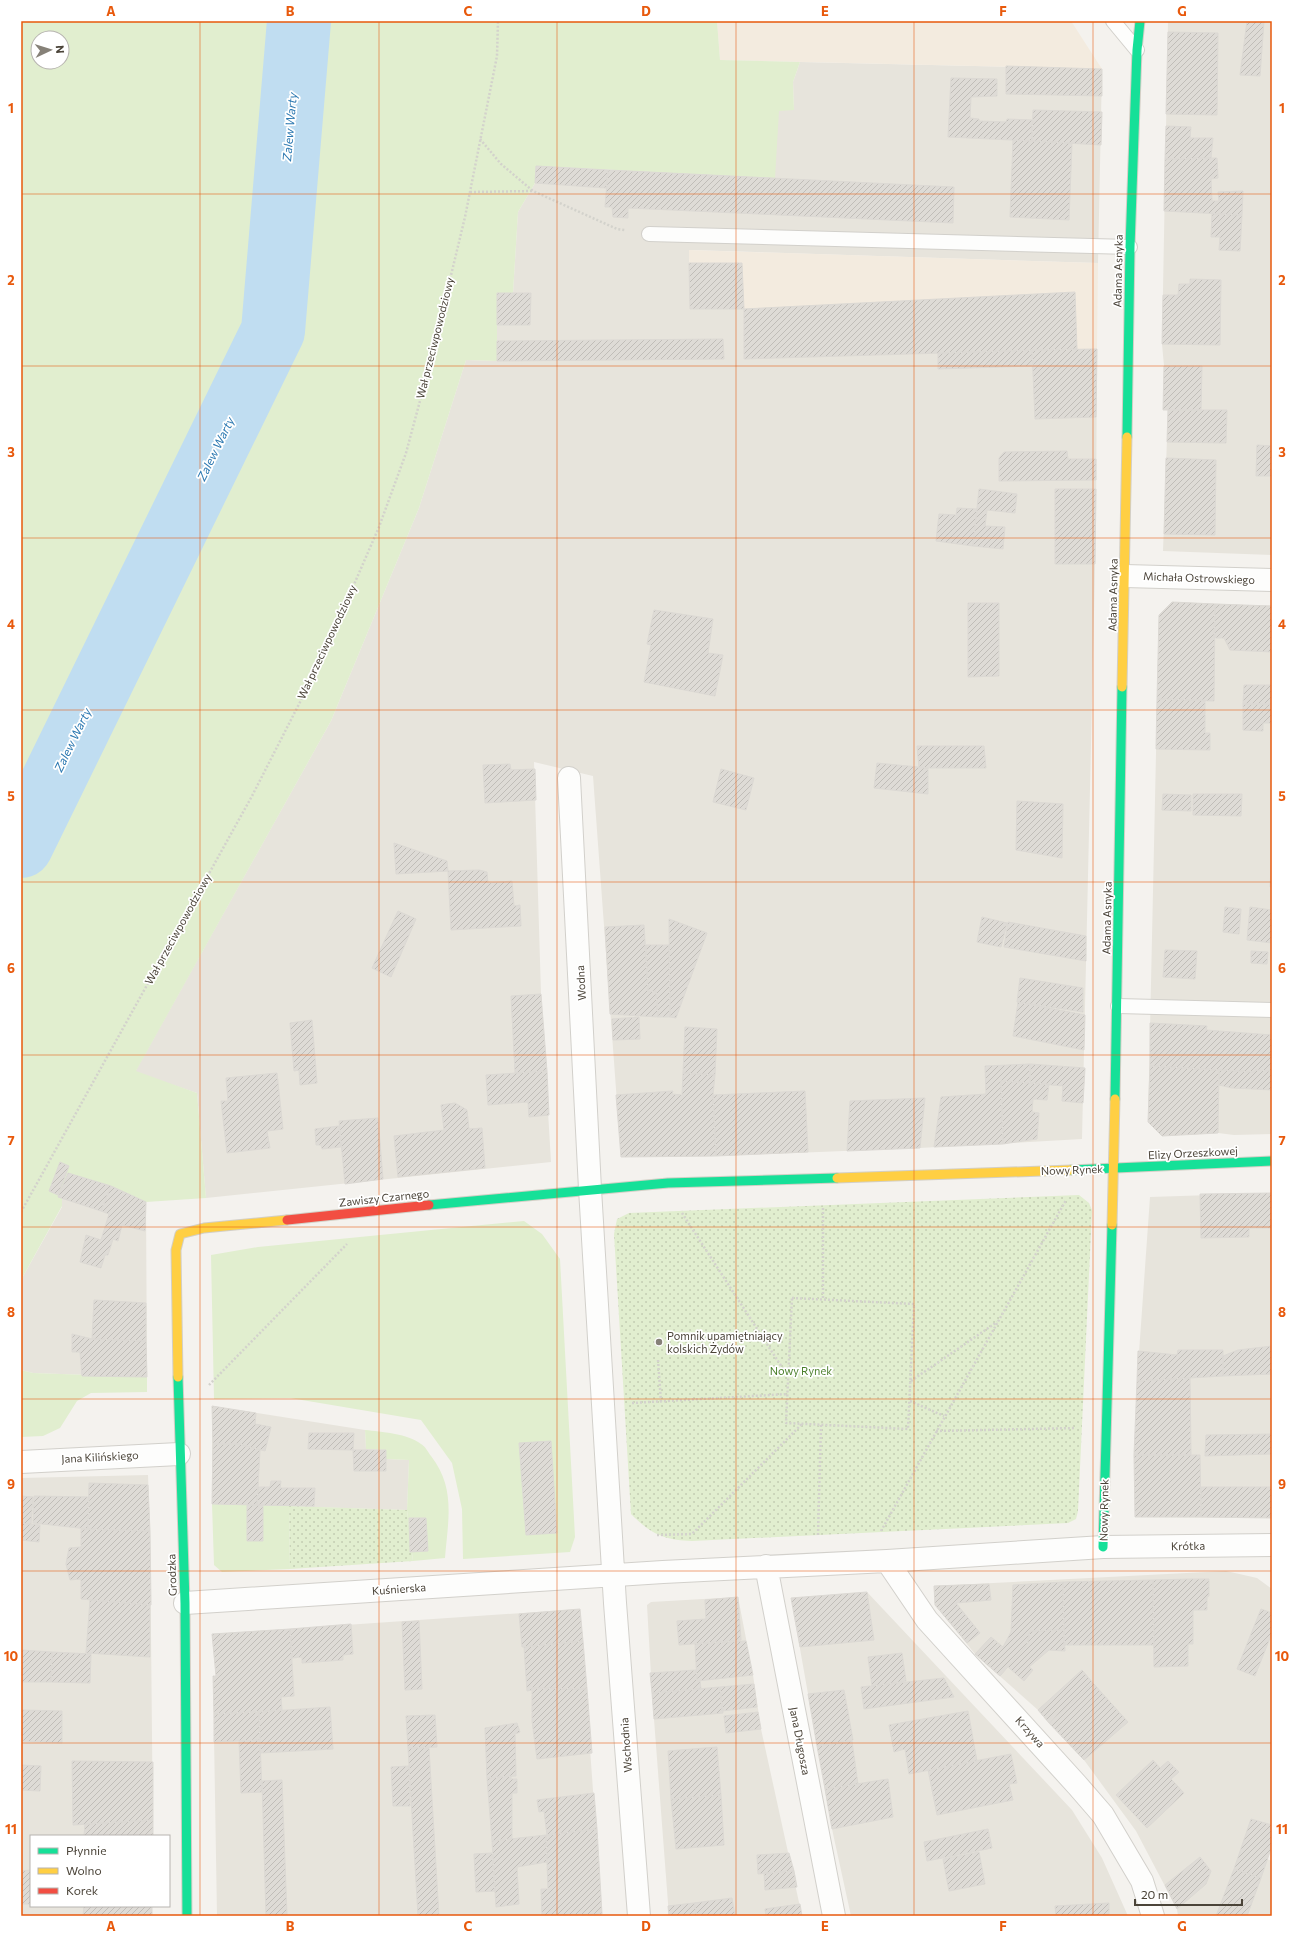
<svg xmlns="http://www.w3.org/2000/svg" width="1293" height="1937" viewBox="0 0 1293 1937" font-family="Commissioner,sans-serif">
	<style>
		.residential { fill: #e7e4dc }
		.commercial { fill: #f3ebdf }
		.grass { fill: #e1eecf; fill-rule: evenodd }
		.park { fill: url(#park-dots) }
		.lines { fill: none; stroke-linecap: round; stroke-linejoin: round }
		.river { stroke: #c0ddf1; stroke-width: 64 }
		.building { fill: url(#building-hatch); stroke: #dcd9d4 }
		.lane-casing { stroke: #d2d0cb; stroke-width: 16 }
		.street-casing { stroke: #d2d0cb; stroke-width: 24 }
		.fast-casing { stroke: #d3cfc5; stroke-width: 11 }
		.slow-casing { stroke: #d3cfc5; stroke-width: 11 }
		.jam-casing { stroke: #d3cfc5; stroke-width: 11 }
		.path { stroke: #d3d2cc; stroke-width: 2.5; stroke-dasharray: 2 2; stroke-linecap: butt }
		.lane { stroke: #fdfdfc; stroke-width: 14 }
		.street { stroke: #fdfdfc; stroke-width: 22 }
		.fast { stroke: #16e098; stroke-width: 9 }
		.slow { stroke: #ffcf43; stroke-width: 9 }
		.jam { stroke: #f24e42; stroke-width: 9 }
		.grid { fill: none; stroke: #e8590c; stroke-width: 1; stroke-opacity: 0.55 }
		.poi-dot { fill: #868178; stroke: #fff; stroke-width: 1.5 }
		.labels { text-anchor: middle; stroke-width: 3.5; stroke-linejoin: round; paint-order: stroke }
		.street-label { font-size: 11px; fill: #4b4439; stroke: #fff }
		.poi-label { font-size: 11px; fill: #4b4439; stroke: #fff; text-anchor: start }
		.park-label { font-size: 11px; fill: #4a7f2a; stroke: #fff }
		.water-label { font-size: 12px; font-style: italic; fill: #2e7ab2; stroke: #fff }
		.neatline { fill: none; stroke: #e8590c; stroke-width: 1.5 }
		.grid-label { font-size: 13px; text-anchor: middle; font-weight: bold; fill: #e8590c }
	</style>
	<defs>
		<pattern id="park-dots" width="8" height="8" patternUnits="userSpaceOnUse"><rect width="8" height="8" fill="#e1eecf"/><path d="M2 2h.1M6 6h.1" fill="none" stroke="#c3cdb2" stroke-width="1.8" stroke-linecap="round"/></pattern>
		<pattern id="building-hatch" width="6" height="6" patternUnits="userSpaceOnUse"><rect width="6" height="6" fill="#dedbd6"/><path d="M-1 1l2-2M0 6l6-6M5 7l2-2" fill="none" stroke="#c0bdb8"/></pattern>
	</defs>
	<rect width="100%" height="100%" fill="#f4f2ee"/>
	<path class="residential" d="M1168,21h104v534l-109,-4 5,-141h-5l1,-44 -2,-22z
		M800,62l302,7 -4,194 -408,-13 -1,13 20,46h35v16l194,28 159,-4 -1,176 -14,614 -162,9 -204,8 -95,1 -28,-381 -59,-14 7,232 10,168 -345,36 -9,-105 -62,-21 196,-351 88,-213 47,-148 31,1v-68h16l5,-81 17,-29 1,-17 79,5 164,-61h15l-1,-28z
		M1172,602l100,4v528l-38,1 -16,-2 -56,3 -14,-14 11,-507z
		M68,1173l43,13 35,16 1,175 -114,-4 -12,-3v-90l41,-73 -4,-10z
		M1272,1193v325l-137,-1 2,-136 13,-184z
		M212,1406l153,24 1,19 20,1v9l23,1 -2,50 -195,-6z
		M148,1475l2,56 3,305h-122v70h121v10h-131v-438z
		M1226,1571l31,7 15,11v257l-5,13 5,2v55h-94l-1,-7 -41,-78 -52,-71 -46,-50 -63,-56 -40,-49 -1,-19z
		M867,1592l205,218 30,48 26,58h-277l-19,-87 -41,-231z
		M738,1597l15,78 8,54 41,187h-133l-17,-223 -5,-88 4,-3z
		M580,1609l22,307h-385l-4,-240h3l-4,-42z"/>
	<path class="commercial" d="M717,21h354l31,48 -382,-9z
		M689,250l409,13 -1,86 -353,10v-50h-54z"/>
	<path class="grass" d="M21,21h696l3,39 80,2 -7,20 1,28 -15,1 -4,67 -239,-12 -1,17 -17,29 -5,81h-16v68l-31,-1 -47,148 -88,213 -195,350 61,22 9,105 -60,4 -35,-16 -43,-13 -10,24 4,1v8l-41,74zM38,38h24v24h-24z
		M524,1221l18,13 18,25 15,278 -5,15 -107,7 -1,-50 -10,-46 -31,-43 -131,-22 -76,1 -3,-144 47,-8z
		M21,1370l12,3 114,4v15l-56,1 -14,8 -17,27 -17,8 -22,1z
		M365,1430c17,2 41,3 56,14 4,2 7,8 10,12 25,32 17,64 14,102l-32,3 -6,-51 2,-50 -23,-1v-9l-20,-1z
		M212,1504l77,2 1,63 -68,3 -8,-7z"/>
	<path class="park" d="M1079,1195l10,8 3,7 -14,301 -2,8 -8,4 -376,18c-28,-1 -41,-7 -61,-27l-17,-280 3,-15 12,-6z
		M289,1506l118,4 6,51 -123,8z"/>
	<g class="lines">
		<path class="river" d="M21,846l252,-515 26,-310"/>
	</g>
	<path class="building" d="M1247,21h17l-4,55 -20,-1z
		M1168,32l50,1 -1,82 -51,-1z
		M1006,66l96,3v27l-96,-2z
		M951,78l46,1v17l-26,1 -1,21 9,1v2l27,1 1,-3 25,1v21l-84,-4z
		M1033,110l69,2 -1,33 -69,-4z
		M1166,126l25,1 -1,11h23l-2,20 -46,1z
		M1013,140l59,3 -3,77 -59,-3z
		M1217,158l1,20 -7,1 1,22h7l-1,-9 25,-1 -1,24 -78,-4 1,-52z
		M536,166l72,4 -2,18 -71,-5z
		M608,170l346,17 -1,36 -325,-15v10l-15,-1 -1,-10h-7z
		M1212,214l30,1 -2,36 -21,-1 1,-13h-9z
		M689,263h53l2,46h-54z
		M1190,279l31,1 -1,65 -58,-1 1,-49h15l1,-11h11z
		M1075,292l2,57 -333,10v-50z
		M497,293h34l-1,32h-33z
		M723,339l1,20 -227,2v-20z
		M1097,349l-1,68 -61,2 -3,-69z
		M1032,350l1,16 -95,3v-16z
		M1164,366h38l-1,44h-38z
		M1168,410h59l-1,33 -59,-1z
		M1257,445l15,1v30h-16z
		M1067,451l1,8h28v21l-97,1v-23l5,-6z
		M1166,458l50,2 -1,75 -51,-1z
		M979,489l38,5 -2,19 -28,-3 -2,16 20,1 -2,22 -30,-3z
		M1055,489h41l-1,75h-40z
		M957,508l20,1 -4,37 -37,-5 3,-27 17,1z
		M1172,602l43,2 -1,97 -57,-2 2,-84z
		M968,603h31v73l-31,1z
		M1215,604l57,2v46l-42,-2 -6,-12h-10z
		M654,610l59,9 -5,34 15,2 -8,41 -71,-14 7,-37 -4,-1z
		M1244,685h28v19h-29z
		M1157,699l48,1v33h5v17l-54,-1z
		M1243,704h29v19h-9v8l-20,-1z
		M917,746h67l2,22h-67z
		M877,763l51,5v26l-54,-6z
		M510,764l1,6 24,-1 1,31 -51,3 -2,-38z
		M721,769l33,9 -8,32 -33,-8z
		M1163,794l28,1v16l-29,-1z
		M1193,794h49l-1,22 -48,-1z
		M1017,801l46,3 -1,54 -46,-8z
		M394,843l53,18 1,10 -52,3z
		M1272,851v36h-2z
		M479,870l8,2 1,11 24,-2 2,25 6,-1 1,21 -70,4 -3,-59z
		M1225,907l16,2 -2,25 -16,-2z
		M1250,907l22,3v33l-25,-3z
		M398,911l18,8 -25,58 -19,-9z
		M982,917l25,6 -6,24 -24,-5z
		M669,919l38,14 -31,85 -6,-1z
		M1008,922l78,14v25l-82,-14z
		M644,925l4,67 8,-1 2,26 -48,-3 -5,-87z
		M646,945h23l1,72h-12l-2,-26 -8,1z
		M1165,950l32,1 -2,28 -32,-2z
		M1251,951l17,1 -1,12 -16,-1z
		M1020,978l63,10v24l-66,-10z
		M541,994l6,77 -32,2 -4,-77z
		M1018,1002l67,13 -1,35 -71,-14z
		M639,1017l1,22 -27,1 -1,-21z
		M312,1020l5,63 -17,2 -1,-15 -5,1 -4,-48z
		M1150,1023l57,3 -1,4 66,5v36l-17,-1v2l-105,-6z
		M685,1027l32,2 -2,46 -32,-2z
		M1030,1064v19l-29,-2 2,63 -69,3 7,-50 45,-3 -1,-28z
		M1030,1064l55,4 -2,35 -21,-2 1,-15 -33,-3z
		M1150,1066l69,4 -1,63 -56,3 -14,-14z
		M1219,1070l36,2v-2l17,1v19l-40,-2 -13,-3z
		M547,1071l2,44 -20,2 -1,-15 -40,3 -2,-30z
		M277,1073l6,56 -16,2 3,17 -43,5 -6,-52h7l-2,-23z
		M683,1073l32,2 -2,20 3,61 -95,1 -5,-62 57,-4 -1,3 10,1z
		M1001,1081l48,3 -2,16 -14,-1 -1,13 7,1 -2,26 -34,5z
		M805,1091l3,61 -92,4 -3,-61z
		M925,1098l-5,50 -73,3 3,-50z
		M455,1103l12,7 2,19 13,-1 3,40 -87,9 -4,-41 50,-6 -3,-25z
		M378,1118l5,61 -38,5 -6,-63z
		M339,1126l2,21 -19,2 -1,-4h-5l-1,-16z
		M60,1162l9,4 -11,29 -9,-4z
		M68,1173l43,13 -10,25 -43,-14z
		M111,1186l35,16 -1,29 -23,-6 -4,16 -5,-2 -5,16h-3l-4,13 -21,-6 6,-27 15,5 8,-26 -8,-3z
		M1272,1193v35h-23v9l-48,1 -1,-44z
		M94,1300l52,3v38l-54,-2z
		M72,1334l20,5 54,2 1,36 -65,-1 -2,-24h-8z
		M1272,1346v28l-49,2v-20l15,-6z
		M1178,1350h45v26l-86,5 1,-30 39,4z
		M1190,1378l1,77h-57l3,-74z
		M212,1406l44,7 -1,11 16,3 -6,24 -26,-7h-26z
		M309,1433h45l-1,17 -45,-1z
		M1272,1434v20l-67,2 1,-21z
		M551,1441l6,92 -31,2 -7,-92z
		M213,1444h26l21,6 -3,55 -45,-1z
		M353,1450h33v21h-32z
		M1134,1455h66l1,62h-66z
		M271,1481h10l-1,7h35l-1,18 -57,-1 1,-18h12z
		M89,1483l59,2 2,46 -62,-2z
		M1201,1487h71v31l-71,-1z
		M21,1496l12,1 -2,27 -10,-1z
		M34,1496l55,1 -1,32 -55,-6z
		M247,1505h16v36h-16z
		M409,1518h17l2,33 -18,1z
		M21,1523l19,2 -1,17 -18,-2z
		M81,1529l69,2 1,74 -70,-6v-20l-11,1 -4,-16 3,-16 12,-1z
		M1192,1579h17v17l-2,1v13h-14v34h-5v22l-34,1 -1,-87z
		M1153,1580l1,65h-90l-1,-63z
		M1063,1582l1,48 -34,1 -3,14 -27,31 -25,-22 16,-17 12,10 8,-15 2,-47z
		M989,1584l2,16 -35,3 24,30 -13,10 -32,-38 -1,-19z
		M867,1592l7,48 -74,7 -9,-49z
		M738,1597l3,43 -62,5 -2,-24 29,-2 -1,-19z
		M90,1600l60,5v52l-64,-4z
		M580,1609l3,32 -61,6 -3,-33z
		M1261,1609l11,4v20l-17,43 -18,-7z
		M419,1621l3,68 -17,1 -3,-68z
		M351,1624l2,30 -10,1v5l-41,3v-6l-10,1 -2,-29z
		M290,1629l4,67 -13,1 1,13 -68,4 -1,-38h3l-4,-42z
		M1064,1630l1,21 -16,-1 -20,17 4,3 -9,11 -16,-14 19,-22 3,-14z
		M583,1641l4,48 -55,-1v2l-5,1 -3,-44z
		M746,1641l7,34 -56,6 -2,-37z
		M21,1650l31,2 -1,30h-30z
		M52,1652l39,2 -1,29 -39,-1z
		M902,1653l4,28 -34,5 -4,-29z
		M696,1670l1,11h3l1,8 -49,4 -2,-20z
		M1082,1670l11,13 -44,40 -11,-13z
		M944,1678l10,19 -90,12 -3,-22z
		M1093,1683l35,39 -44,38 -35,-37z
		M754,1684l3,23 -35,4 -2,-24z
		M720,1687l3,26 -69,6 -2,-26z
		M532,1688l55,1 5,64 -55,6 -5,-38z
		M844,1690l9,50 -36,6 -9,-52z
		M330,1707l3,42 -73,4 -1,-41z
		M21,1710l41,1v32l-41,-2z
		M968,1711l9,50 -68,13 -4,-25 -11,3 -5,-27z
		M259,1712l1,28 -46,2v-28z
		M758,1712l3,17 -35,4 -2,-17z
		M435,1715l2,32 -29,1 -2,-32z
		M517,1723l3,9 -5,2 1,42 -29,2 -2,-50z
		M260,1740l2,52 -21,1 -2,-52z
		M852,1741l6,43 -33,5 -8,-43z
		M717,1747l4,48 -50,4 -3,-48z
		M408,1748h21l10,168h-21z
		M1011,1754l6,29 -8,1 4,16 -76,15 -9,-45z
		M1153,1760l7,8 8,-7 11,11 -8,7 13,14 -37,35 -31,-33z
		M72,1761l81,1v58l-80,5z
		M21,1765l20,1 -1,25 -19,-1z
		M409,1766l1,40h-17l-2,-39z
		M511,1776v3h6v14h-5v46l-20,2 -5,-63z
		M888,1779l5,38 -61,12 -7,-40z
		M282,1780l5,136h-21l-4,-135z
		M594,1793l3,36 -50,6 -3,-24 -5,1 -2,-12z
		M721,1795l3,50 -48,4 -5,-50z
		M1251,1819l21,6v21l-11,32 -27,-9z
		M153,1820v16h-69l1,-12z
		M597,1829l5,85 -60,2 -1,-27h7l-2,-54z
		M988,1829l4,19 -65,13 -3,-19z
		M546,1835l1,27 -30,5 2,37 -23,3 -4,-66z
		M979,1852l6,32 -36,7 -6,-32z
		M492,1853l3,38 -19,1 -2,-38z
		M789,1853l5,18 -36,3 -1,-19z
		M1200,1857l11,14 -5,13 -29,25 -12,-24z
		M1234,1869l27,9 -14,38h-31z
		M31,1870v34h-10v-33z
		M794,1871l3,16 -32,3 -1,-17z
		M732,1898l3,18h-38l-3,-13z
		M694,1903l3,13h-28l-1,-10z
		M1109,1903v13h-53l-1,-10z
		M800,1904l2,12h-36l-1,-7z
		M84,1906h68v10h-69z"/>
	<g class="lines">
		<g class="lane-casing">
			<path id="lane" d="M1113,21l24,29
				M649,234l481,13
				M1118,1006l154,4"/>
		</g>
		<g class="street-casing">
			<path id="street" d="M1125,576l147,4
				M569,778l21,411 25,414 24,313
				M21,1462l158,-8
				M887,1561l40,59 150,165 26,30 39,66 11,35
				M766,1566l68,350
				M185,1603l478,-31 224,-11 216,-14 169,-2"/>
		</g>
		<g class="fast-casing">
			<path id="fast" d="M1127,437l3,-190 7,-197 3,-29
				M1115,1099l7,-412
				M1071,1170l201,-9
				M429,1205l239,-22 169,-5
				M178,1377l7,226 2,313
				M1103,1547l9,-322"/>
		</g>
		<g class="slow-casing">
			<path id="slow" d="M1122,687l5,-250
				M837,1178l234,-8
				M1112,1225l3,-126
				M178,1377l-2,-127 4,-16 24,-6 83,-8"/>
		</g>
		<g class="jam-casing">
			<path id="jam" d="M287,1220l142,-15"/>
		</g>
		<path class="path" d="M480,139l21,25 32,27 84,38 8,1
			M470,192l63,-1
			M823,1208v92
			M21,1212l231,-416 67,-131 60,-138 27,-74 22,-82 37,-154 32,-161 1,-35
			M682,1213l105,162
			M792,1298l122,6 -6,125 -122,-6z
			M658,1360l3,42
			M911,1381l86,-59
			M209,1385l138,-141
			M910,1401l34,15
			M632,1403l156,-9
			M936,1431l140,-3
			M881,1531l185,-331
			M657,1535l35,-1 110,-110
			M818,1535l3,-110"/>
		<use href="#lane" class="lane"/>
		<use href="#street" class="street"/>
		<use href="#fast" class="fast"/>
		<use href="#slow" class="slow"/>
		<use href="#jam" class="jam"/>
	</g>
	<path class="grid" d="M200,21v1895M379,21v1895M557,21v1895M736,21v1895M914,21v1895M1093,21v1895M21,194h1251M21,366h1251M21,538h1251M21,710h1251M21,882h1251M21,1055h1251M21,1227h1251M21,1399h1251M21,1571h1251M21,1743h1251"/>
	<circle class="poi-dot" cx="659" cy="1342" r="4"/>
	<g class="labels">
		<g class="street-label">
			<text transform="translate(1118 271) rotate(-89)" y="4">Adama Asnyka</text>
			<text transform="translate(435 338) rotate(-76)" y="4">Wał przeciwpowodziowy</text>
			<text transform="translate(1199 578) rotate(2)" y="4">Michała Ostrowskiego</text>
			<text transform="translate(1113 595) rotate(-89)" y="4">Adama Asnyka</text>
			<text transform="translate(327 642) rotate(-65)" y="4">Wał przeciwpowodziowy</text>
			<text transform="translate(1107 918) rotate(-89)" y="4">Adama Asnyka</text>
			<text transform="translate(178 929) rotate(-61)" y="4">Wał przeciwpowodziowy</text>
			<text transform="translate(581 983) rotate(-93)" y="4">Wodna</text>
			<text transform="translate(1193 1153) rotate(-3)" y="4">Elizy Orzeszkowej</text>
			<text transform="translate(1072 1170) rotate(-2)" y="4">Nowy Rynek</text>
			<text transform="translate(384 1198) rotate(-6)" y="4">Zawiszy Czarnego</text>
			<text transform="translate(100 1457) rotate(-3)" y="4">Jana Kilińskiego</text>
			<text transform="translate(1104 1510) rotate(-89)" y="4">Nowy Rynek</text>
			<text transform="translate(1188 1546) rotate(-1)" y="4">Krótka</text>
			<text transform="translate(172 1575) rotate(-92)" y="4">Grodzka</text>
			<text transform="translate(399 1589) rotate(-4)" y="4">Kuśnierska</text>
			<text transform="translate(1030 1732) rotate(48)" y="4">Krzywa</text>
			<text transform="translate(800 1741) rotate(79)" y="4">Jana Długosza</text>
			<text transform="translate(626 1745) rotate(-94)" y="4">Wschodnia</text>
		</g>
		<g class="poi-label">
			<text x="667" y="1340">Pomnik upamiętniający<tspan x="667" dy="13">kolskich Żydów</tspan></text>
		</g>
		<g class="park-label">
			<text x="801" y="1375">Nowy Rynek</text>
		</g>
		<g class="water-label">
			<text transform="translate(290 127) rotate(-85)" y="4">Zalew Warty</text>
			<text transform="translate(216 449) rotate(-64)" y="4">Zalew Warty</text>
			<text transform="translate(73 740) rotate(-64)" y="4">Zalew Warty</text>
		</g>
	</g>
	<rect width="1293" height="1937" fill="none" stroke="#ffffff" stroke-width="44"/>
	<rect x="30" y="1835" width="140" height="72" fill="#ffffff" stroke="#b7b4b0"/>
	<rect x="38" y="1848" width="20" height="6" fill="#16e098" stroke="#b7b4b0"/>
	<text x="66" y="1855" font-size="12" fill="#4b4439">Płynnie</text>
	<rect x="38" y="1868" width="20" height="6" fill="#ffcf43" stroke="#b7b4b0"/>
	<text x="66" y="1875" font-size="12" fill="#4b4439">Wolno</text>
	<rect x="38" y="1888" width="20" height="6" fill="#f24e42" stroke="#b7b4b0"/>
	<text x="66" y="1895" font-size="12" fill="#4b4439">Korek</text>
	<g transform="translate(50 50) rotate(86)"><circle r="19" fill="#ffffff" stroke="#b7b4b0"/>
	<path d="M0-3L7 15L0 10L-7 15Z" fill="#868178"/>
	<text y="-6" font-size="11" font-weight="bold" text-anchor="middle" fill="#4b4439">N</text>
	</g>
	<path d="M1135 1899v6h107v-6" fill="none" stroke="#4b4439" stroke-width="2"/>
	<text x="1141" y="1899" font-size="12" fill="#4b4439" stroke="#ffffff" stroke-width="3" paint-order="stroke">20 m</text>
	<rect x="22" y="22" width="1249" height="1893" class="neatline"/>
	<g class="grid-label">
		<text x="111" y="16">A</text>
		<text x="290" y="16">B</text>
		<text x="468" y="16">C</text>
		<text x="646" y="16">D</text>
		<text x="825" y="16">E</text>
		<text x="1003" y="16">F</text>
		<text x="1182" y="16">G</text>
		<text x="11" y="113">1</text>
		<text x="1282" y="113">1</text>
		<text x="11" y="285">2</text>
		<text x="1282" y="285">2</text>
		<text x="11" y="457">3</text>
		<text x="1282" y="457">3</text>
		<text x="11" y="629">4</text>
		<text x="1282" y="629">4</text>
		<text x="11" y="801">5</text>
		<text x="1282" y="801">5</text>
		<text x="11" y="973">6</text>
		<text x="1282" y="973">6</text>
		<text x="11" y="1145">7</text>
		<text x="1282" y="1145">7</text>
		<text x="11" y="1317">8</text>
		<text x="1282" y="1317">8</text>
		<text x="11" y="1489">9</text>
		<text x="1282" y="1489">9</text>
		<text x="11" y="1661">10</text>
		<text x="1282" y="1661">10</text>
		<text x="11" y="1834">11</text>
		<text x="1282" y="1834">11</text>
		<text x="111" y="1931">A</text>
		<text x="290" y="1931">B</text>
		<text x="468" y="1931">C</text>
		<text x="646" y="1931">D</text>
		<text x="825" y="1931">E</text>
		<text x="1003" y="1931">F</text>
		<text x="1182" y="1931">G</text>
	</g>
</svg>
